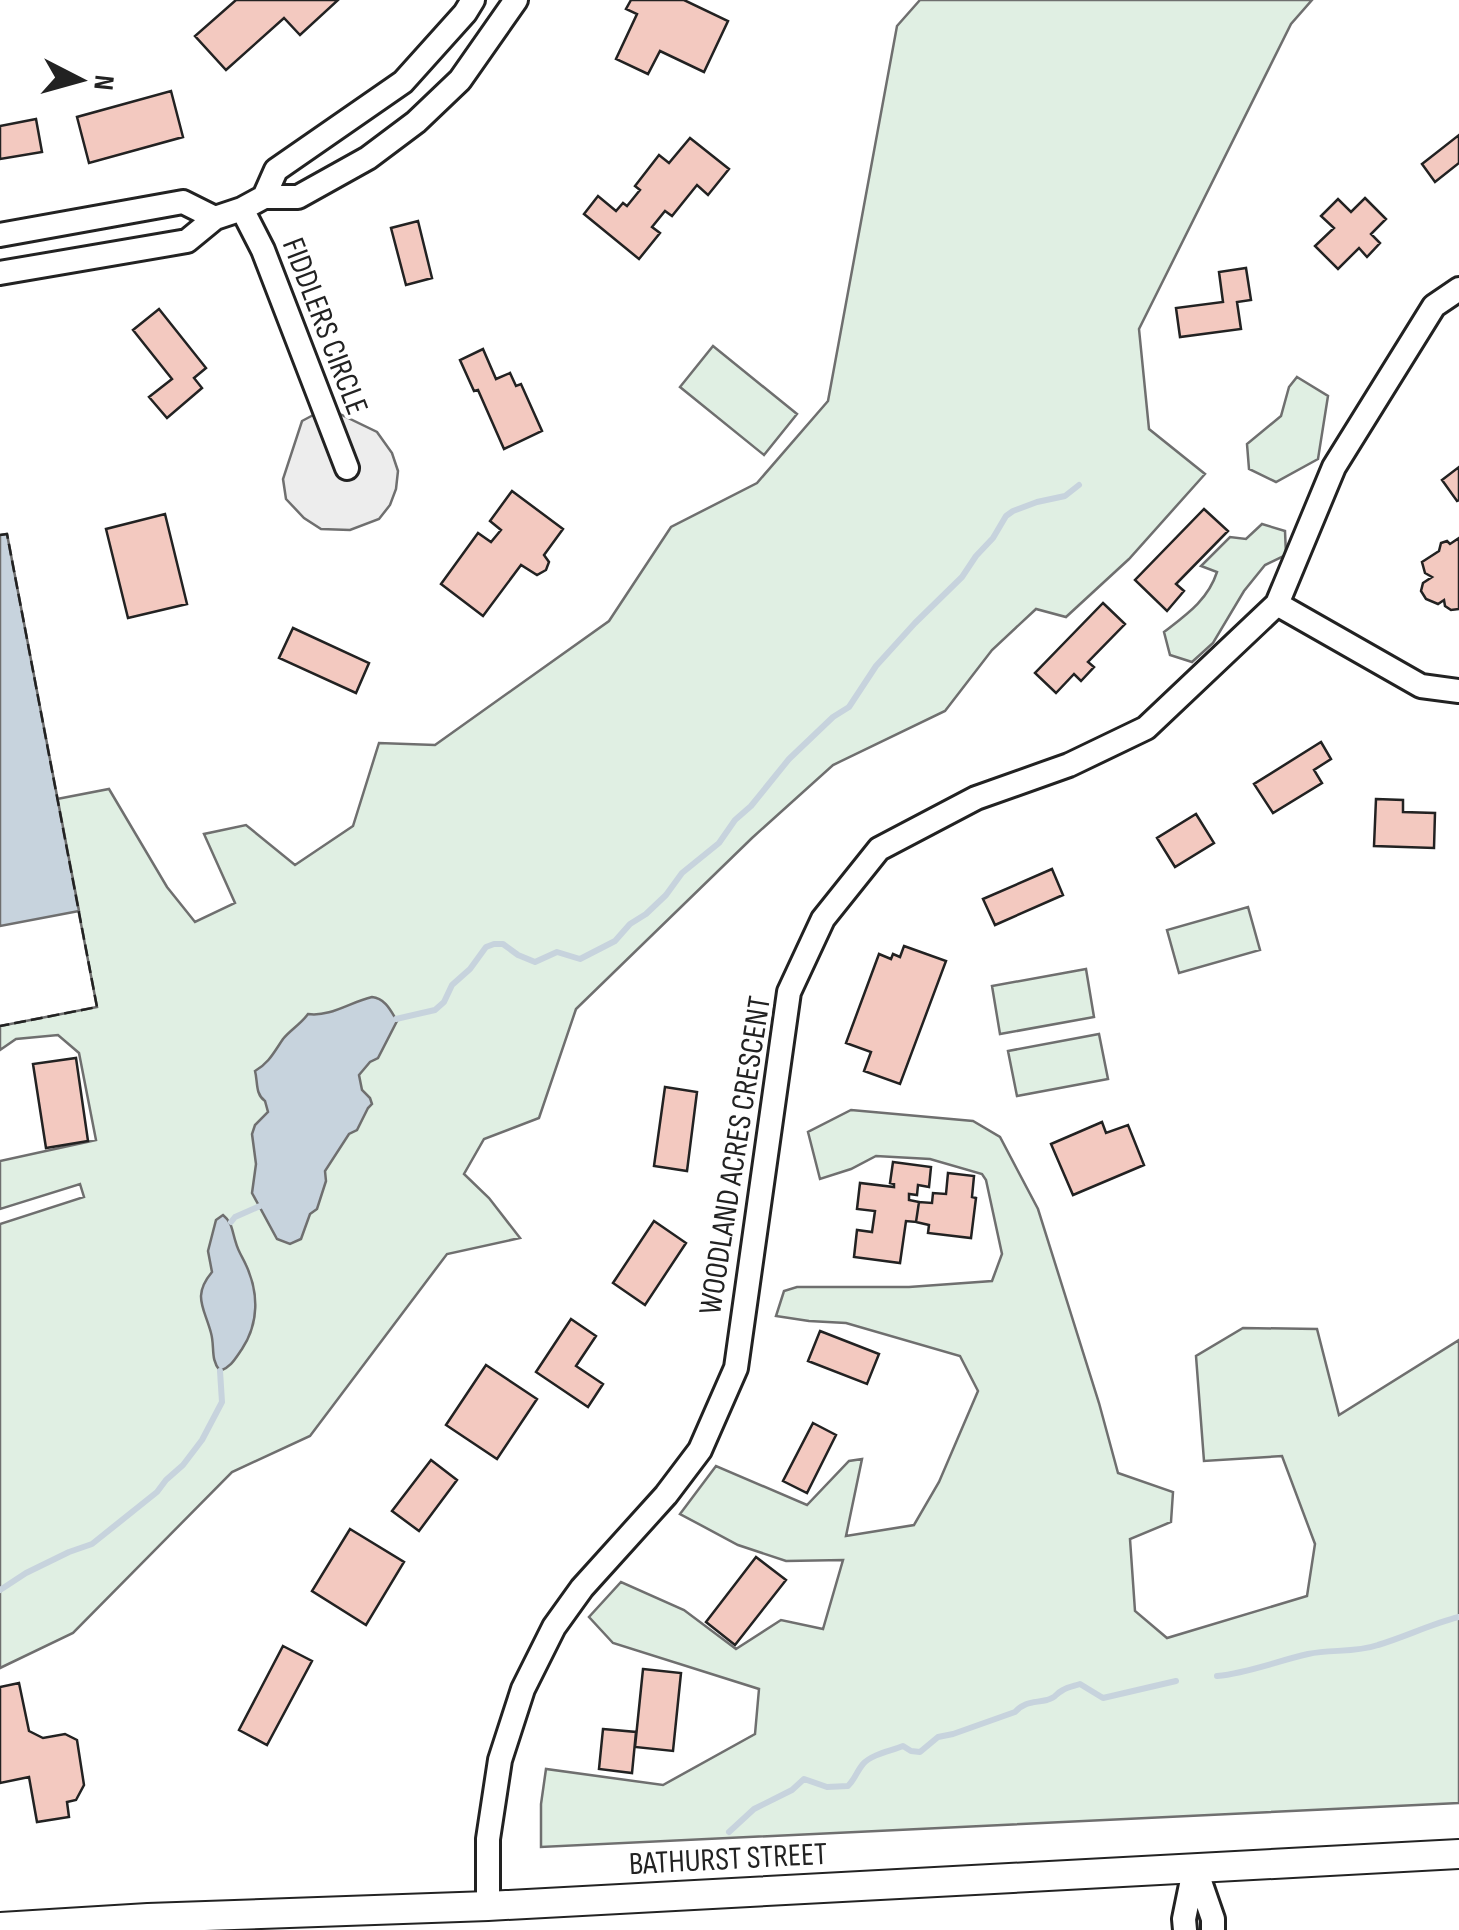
<svg xmlns="http://www.w3.org/2000/svg" width="1459" height="1930" viewBox="0 0 1459 1930" font-family="'Sofia Sans Condensed',sans-serif">
	<style>
		.green { fill: #e0efe3; stroke: #6f6f6f; stroke-width: 2.5 }
		.parking { fill: #ededed; stroke: #6f6f6f; stroke-width: 2.5 }
		.water { fill: #c7d3dd; stroke: #6f6f6f; stroke-width: 2.5 }
		.lines { fill: none; stroke-linecap: round; stroke-linejoin: round }
		.stream { stroke: #c7d3dd; stroke-width: 6 }
		.building { fill: #f3c9c0; stroke: #222; stroke-width: 2.5 }
		.minor-casing { stroke: #222; stroke-width: 28 }
		.major-casing { stroke: #222; stroke-width: 32 }
		.minor { stroke: #fff; stroke-width: 22 }
		.major { stroke: #fff; stroke-width: 28 }
		.fence { stroke: #222; stroke-width: 2.5; stroke-dasharray: 12 5; stroke-linecap: butt }
		.labels { text-anchor: middle; stroke-width: 8; stroke-linejoin: round; paint-order: stroke }
		.street-label { font-size: 32px; fill: #222; stroke: #fff }
	</style>
	<rect width="100%" height="100%" fill="#fff"/>
	<path class="green" d="M920,0h392l-21,24 -152,305 10,100 56,45 -76,85 -63,58 -30,-8 -44,41 -47,61 -112,54 -81,73 -176,171 -37,109 -55,21 -20,35 25,24 31,40 -73,16 -137,182 -78,36 -159,161 -73,35v-444l84,-27 -4,-13 -80,25v-48l96,-21 -17,-87 -21,-18 -42,4 -16,11v-24l97,-19 -40,-208 52,-10 58,98 28,35 40,-19 -31,-69 42,-9 49,40 58,-39 26,-83 56,2 174,-124 62,-94 86,-44 71,-82 69,-375z
		M713,346l84,68 -33,41 -84,-68z
		M1297,377l31,19 -10,63 -42,23 -27,-13 -2,-25 34,-28 8,-29z
		M1262,524l23,7 1,24 -21,10 -21,26 -31,52 -21,19 -22,-7 -6,-23c22,-17 44,-32 53,-60l-16,-6 29,-29 16,2z
		M1248,907l12,43 -81,23 -12,-43z
		M1086,969l8,48 -94,17 -8,-48z
		M1099,1034l9,45 -91,17 -9,-45z
		M851,1110l122,11 27,16 38,72 61,194 19,70 55,19 -2,30 -41,17 5,72 32,27 140,-42 8,-52 -33,-88 -78,5 -8,-105 47,-28 74,1 22,86 120,-75v463l-918,44v-43l5,-35 117,16 92,-51 4,-45 -146,-46 -24,-26 32,-35 63,28 52,39 45,-29 42,9 20,-69 -57,1 -48,-16 -58,-31 36,-48 91,39 42,-44 13,-2 -16,77 68,-11 25,-43 39,-91 -18,-35 -114,-33 -37,-2 -33,-5 8,-25 13,-4h112l83,-6 10,-27 -16,-74 -4,-6 -52,-15 -54,-3 -25,13 -31,10 -12,-47z"/>
	<path class="parking" d="M332,405l8,9 37,18 15,21 6,18 -2,18 -6,16 -11,14 -29,11 -29,-1 -17,-11 -18,-19 -3,-20 19,-58z"/>
	<path class="water" d="M7,534l72,377 -79,15v-391z
		M372,997c13,1 19,14 25,24l-19,37 -8,4 -11,13 3,15 8,8 2,6 -4,4 -11,22 -8,4 -24,37 1,10 -9,28 -7,5 -9,25 -11,5 -13,-5 -25,-46 4,-29 -4,-30 3,-9 13,-13 -3,-11c-10,-7 -7,-19 -10,-30 14,-8 19,-19 28,-32 7,-9 18,-15 25,-25 23,3 42,-12 64,-17z
		M223,1215c10,8 9,17 13,28 2,8 7,15 10,22 13,28 13,58 -4,84 -7,10 -11,18 -22,22 -10,-12 -5,-24 -9,-38 -7,-26 -19,-37 1,-61l-4,-21 8,-31z"/>
	<g class="lines">
		<path class="stream" d="M396,1019l39,-9 9,-8 8,-17 18,-16 16,-22 8,-3h9l15,11 17,7 22,-10 23,7 35,-18 15,-17 16,-10 20,-19 16,-22 37,-30 16,-23 16,-14 38,-47 44,-42 16,-10 27,-41 39,-43 47,-46 14,-21 17,-18 13,-22 7,-5 24,-9 28,-6 14,-11
			M231,1222l4,-5 25,-11
			M0,1590l26,-17 43,-21 23,-8 65,-52 9,-12 17,-15 19,-25 20,-38 -2,-31
			M1217,1676c31,-3 60,-15 91,-22 23,-5 47,-1 70,-9 27,-8 53,-21 81,-28
			M729,1832l25,-23 38,-19 12,-11 23,8 21,-1c7,-7 9,-15 15,-22 9,-10 28,-13 40,-18l8,5 9,1 18,-15 15,-3 62,-22c10,-11 19,-9 32,-12 12,-4 5,-4 16,-10 5,-3 11,-4 17,-6l23,14 73,-17"/>
	</g>
	<path class="building" d="M236,0h102l-38,35 -16,-17 -58,52 -31,-34z
		M631,0h53l44,21 -24,51 -44,-21 -12,23 -32,-15 21,-45 -11,-5z
		M171,91l12,46 -94,26 -12,-46z
		M36,119l6,33 -42,7v-33z
		M1459,135v28l-24,19 -13,-18z
		M690,138l39,31 -21,26 -11,-10 -25,31 -7,-5 -13,16 8,6 -21,26 -55,-45 14,-18 18,15 7,-8 4,3 13,-16 -5,-4 24,-31 10,8z
		M1365,198l21,21 -15,15 9,9 -13,14 -8,-9 -21,21 -23,-23 19,-18 -13,-12 17,-17 13,13z
		M418,221l14,57 -26,7 -15,-57z
		M1246,268l5,32 -14,2 4,27 -61,8 -4,-29 47,-6 -4,-30z
		M159,309l47,59 -12,10 8,10 -35,30 -18,-21 23,-18 -39,-49z
		M483,349l13,30 14,-6 6,13 5,-2 21,47 -38,18 -26,-59 -4,1 -14,-31z
		M1459,467v33l-2,1 -15,-21z
		M512,491l51,38 -19,26 5,7 -3,8 -9,5 -16,-10 -38,51 -42,-32 37,-51 13,9 10,-12 -11,-9z
		M1204,509l24,22 -52,53 8,7 -17,20 -32,-31z
		M165,514l22,90 -59,14 -22,-89z
		M1459,538v71l-8,1 -6,-4 -1,-6 -6,4 -12,-5 -5,-8 2,-8 9,-6 -7,-4 -3,-11 17,-11 2,-8 6,-2 3,3z
		M1103,603l22,21 -37,38 6,5 -13,14 -7,-7 -18,19 -21,-20z
		M293,628l76,35 -13,30 -77,-35z
		M1321,742l10,17 -17,11 8,13 -49,30 -19,-29z
		M1376,799l27,1v12l32,1 -1,35 -60,-2z
		M1196,814l18,29 -39,24 -18,-29z
		M1052,869l11,26 -68,30 -12,-26z
		M904,946l42,15 -46,123 -36,-13 7,-19 -25,-9 33,-89 12,5 2,-5 7,3z
		M76,1058l12,83 -42,7 -13,-84z
		M665,1087l32,5 -10,79 -33,-5z
		M1102,1122l4,11 22,-8 16,40 -71,30 -22,-51z
		M893,1162l38,5 -2,20 -11,-2 -1,10 -8,-1v6l10,2 -3,20 -10,-1 -6,42 -46,-6 3,-27 15,2 3,-21 -18,-2 3,-26 34,4v-3l-4,-1z
		M948,1173l26,3 -2,21 4,1 -5,40 -43,-5 1,-8 -13,-3 3,-20 13,1 1,-10 13,1z
		M654,1221l32,22 -41,62 -32,-22z
		M571,1319l25,17 -20,30 27,18 -15,23 -52,-35z
		M820,1331l59,23 -12,30 -59,-23z
		M486,1365l51,34 -40,60 -51,-34z
		M813,1423l23,12 -29,58 -24,-12z
		M431,1460l26,20 -38,51 -27,-20z
		M350,1529l54,33 -38,63 -54,-34z
		M756,1557l30,23 -51,65 -29,-23z
		M283,1646l29,15 -45,84 -28,-15z
		M643,1669l38,4 -8,78 -38,-4z
		M19,1683l10,48 14,7 22,-4 12,6 7,45 -8,15 -9,2 2,15 -32,5 -8,-45 -29,6v-96z
		M603,1729l33,3 -4,41 -33,-4z"/>
	<g class="lines">
		<g class="minor-casing">
			<path id="minor" d="M264,197l12,-27 127,-88 62,-69 8,-13
				M242,209l21,41 84,218
				M0,235l183,-33 32,16
				M0,273l187,-32 28,-23 27,-9 22,-12h34l70,-39 48,-36 44,-42 56,-80
				M1277,604l144,82 38,5
				M1195,1867l18,52v11
				M488,1906v-67l12,-79 23,-71 31,-62 28,-39 84,-93 34,-45 36,-82 53,-376 34,-73 56,-70 97,-51 93,-33 77,-37 131,-124 57,-137 100,-161 25,-17
				M1185,1930l-1,-11 10,-49"/>
		</g>
		<g class="major-casing">
			<path id="major" d="M0,1927l148,-9 340,-12 971,-52"/>
		</g>
		<use href="#minor" class="minor"/>
		<use href="#major" class="major"/>
		<path class="fence" d="M0,535l7,-1 90,473 -97,19"/>
	</g>
	<g class="labels">
		<g class="street-label">
			<text transform="translate(326 326) rotate(69)" y="11">FIDDLERS CIRCLE</text>
			<text transform="translate(734 1155) rotate(-81)" y="11">WOODLAND ACRES CRESCENT</text>
			<text transform="translate(728 1858) rotate(-3)" y="11">BATHURST STREET</text>
		</g>
	</g>
	<g transform="translate(80 80) rotate(96)" stroke="#ffffff" stroke-width="8" paint-order="stroke">
	<path d="M0-8L18 38L0 25L-18 38Z" fill="#222222"/>
	<text y="-15" font-size="28" font-weight="bold" text-anchor="middle" fill="#222222">N</text>
	</g>
</svg>
